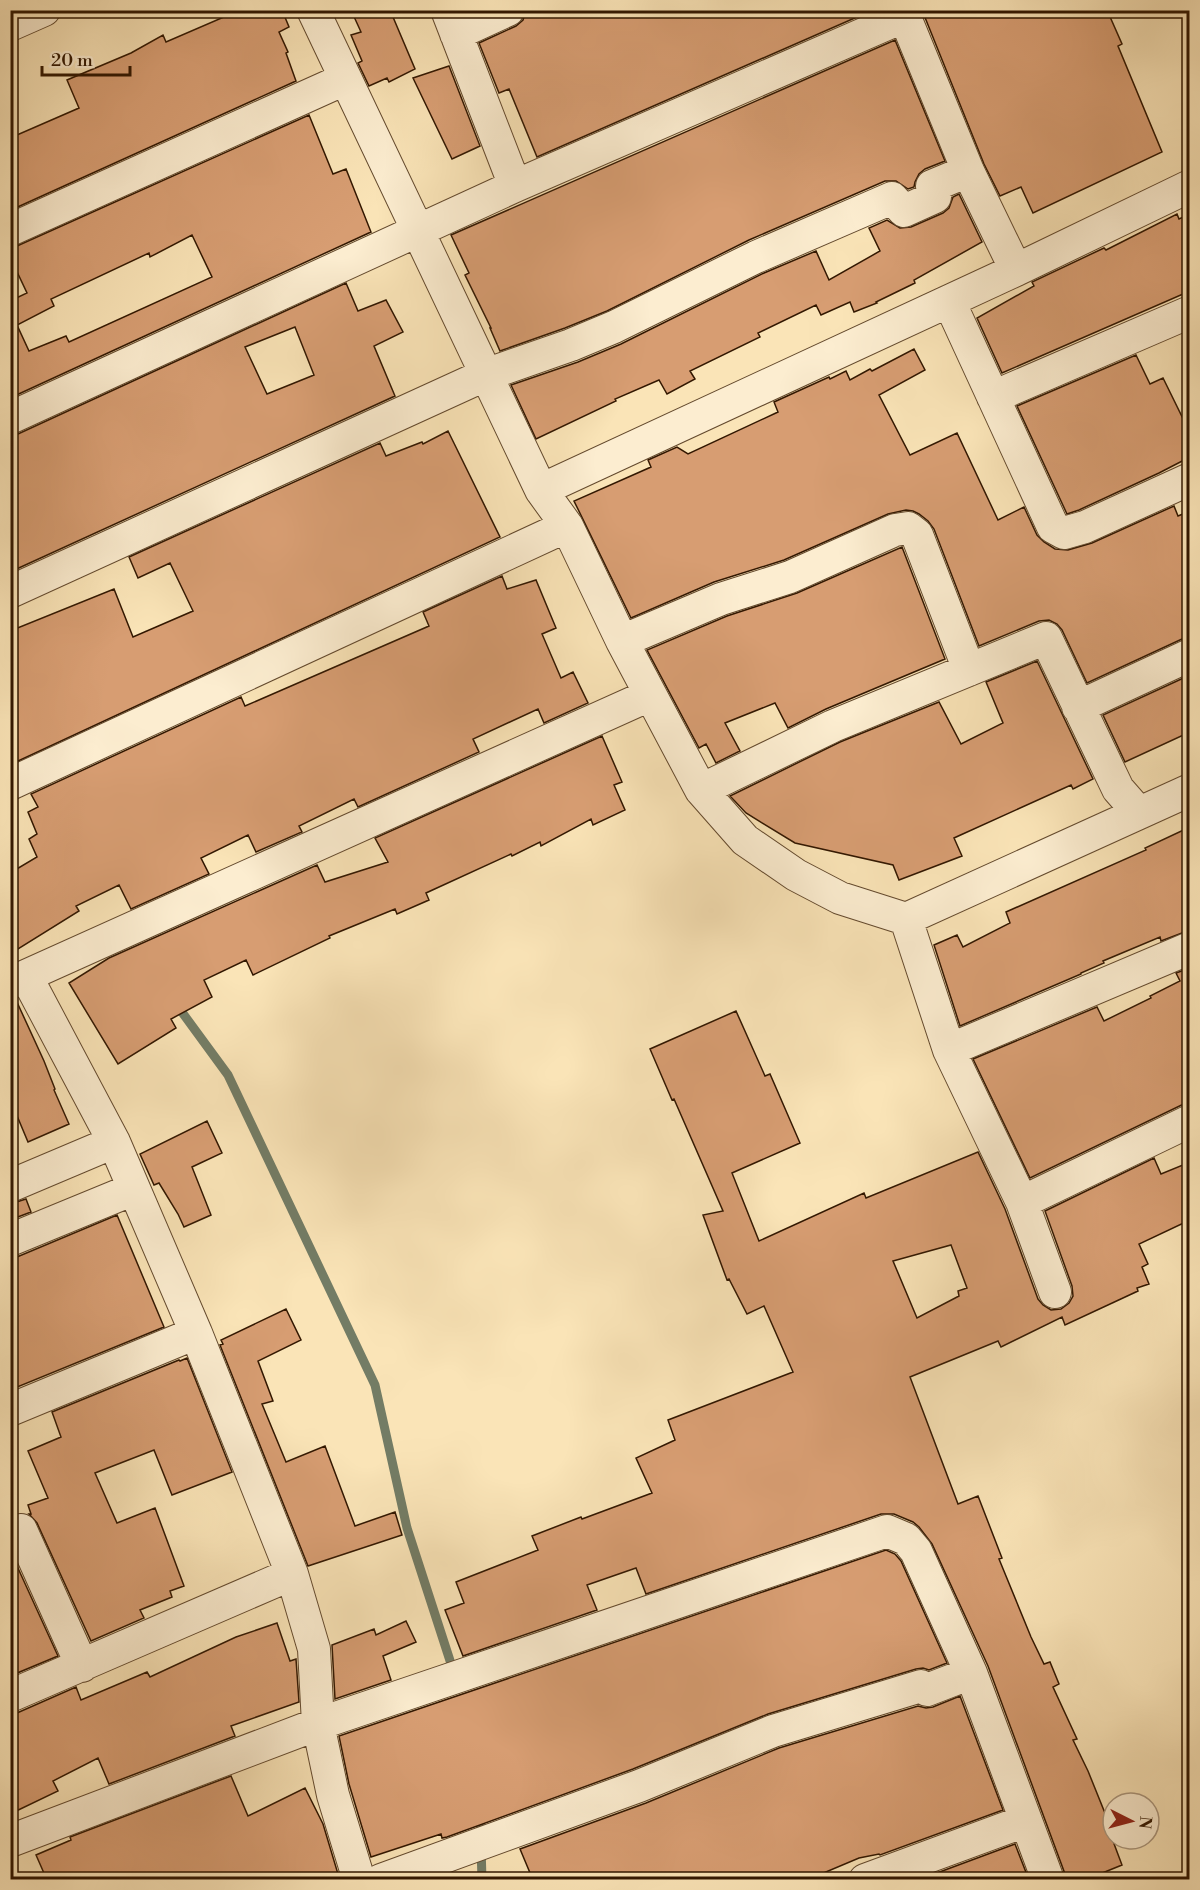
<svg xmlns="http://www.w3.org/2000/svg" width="1200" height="1890" viewBox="0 0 1200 1890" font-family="'Libre Bodoni',serif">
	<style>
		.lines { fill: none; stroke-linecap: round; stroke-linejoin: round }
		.stream { stroke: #737c65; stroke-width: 9 }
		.building { fill: #d79d72; stroke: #321700; stroke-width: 1.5; fill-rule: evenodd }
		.minor-casing { stroke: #644a2e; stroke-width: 34 }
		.minor { stroke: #fcedd0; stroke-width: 32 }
	</style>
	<rect width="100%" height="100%" fill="#fae4b7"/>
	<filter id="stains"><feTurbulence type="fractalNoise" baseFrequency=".00333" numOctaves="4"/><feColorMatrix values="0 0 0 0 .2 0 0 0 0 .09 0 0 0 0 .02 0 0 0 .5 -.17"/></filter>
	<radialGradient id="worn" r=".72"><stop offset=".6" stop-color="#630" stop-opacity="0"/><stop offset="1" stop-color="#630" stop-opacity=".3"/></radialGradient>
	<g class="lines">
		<path class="stream" d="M176,1004l52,71 147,310 32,143 47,145
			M480,1812l2,68"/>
	</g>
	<path class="building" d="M240,10h42l7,17 -10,5 9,20 -2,1 10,28 -285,129 -1,-72 69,-30 -12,-28 64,-27 32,-18 3,7z
		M351,10h39l25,59 -26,13 -2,-4 -18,8 -11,-23 4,-2 -11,-26 10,-3z
		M526,10h347l-336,147 -28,-68 -10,4 -20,-50 37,-17 7,-6z
		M922,10h185l15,34 -4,2 44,106 -129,61 -12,-26 -21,9 -16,-32z
		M895,40l50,121 -20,8 -6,5 -4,8 -1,5 -6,2 -12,-8h-11l-136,59 -142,71 -42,17 -65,23 -10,-23h1l-26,-53 4,-2 -18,-38z
		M449,66l31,80 -28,13 -39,-81z
		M309,115l24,59 13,-5 25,63 -361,166v-97l17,-8 -17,-36v-9l7,-2zM192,235l20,42 -143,65 -3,-6 -37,15 -12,-26 37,-19 -3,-7 98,-46 1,4z
		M959,194l23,48 -68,38 1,3 -39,19 1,1 -23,9 -4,-10 -29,13 -5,-10 -58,28 2,4 -70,34 5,8 -28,15 -8,-14 -44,19 1,2 -80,38 -25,-54 67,-23 43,-18 143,-71 52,-22 13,29 51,-29 -11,-23 18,-8 13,8 11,-1 32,-14 6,-5 4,-11z
		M1177,214l2,5 11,-5v77l-188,82 -25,-55 57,-32 -2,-4 72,-34 2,2z
		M346,283l12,28 28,-11 17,32 -29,14 21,50 -385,176v-136l8,-2zM295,327l19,48 -47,19 -22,-47z
		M914,349l11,21 -46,25 31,60 47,-22 41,87 26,-13 13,28 7,7 11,7 13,1 24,-7 82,-37 4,10 12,-5v126l-8,2 -95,44 -25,-53 -5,-6 -8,-4 -10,1 -60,25 -45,-117 -6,-8 -9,-7 -6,-3 -7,-1 -18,4 -104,46 -70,22 -83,36 -57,-117 77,-34 -3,-7 29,-13 11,7 90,-42 -4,-10 55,-25 1,2 16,-8 4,9 20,-11 2,2z
		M1136,355l14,29 13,-6 27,55v24l-31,16 -80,37 -12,4 -50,-108z
		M448,431l52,106 -484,225 -6,-11v-120l104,-42 19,48 60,-26 -23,-48 -32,15 -9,-21 251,-114 6,13 36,-14 1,2z
		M902,547l43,112 -119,50 -38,19 -13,-25 -50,20 15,28 -24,12 -10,-19 -7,4 -52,-98 80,-34 70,-23z
		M502,576l5,13 29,-9 20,48 -14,6 19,44 12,-6 15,31 -44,20 -6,-14 -65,30 6,13 -121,55 -4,-8 -55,27 3,6 -46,20 -8,-17 -47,23 8,16 -78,35 -12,-24 -43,21 3,5 -69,43v-81l27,-16 -8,-18 8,-5 -9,-22 10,-5 -7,-13 210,-97 4,9 184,-80 -6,-14z
		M1037,661l56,118 -20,10 -2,-4 -117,53 8,18 -63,24 -6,-15 -98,-22 -49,-30 -16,-17 110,-54 99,-40 22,42 42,-21 -17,-41z
		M1190,675v57l-65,30 -22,-47z
		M602,736l20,46 -8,3 11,25 -32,15 -2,-6 -50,27 -1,-4 -28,14 -1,-2 -85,39 3,7 -32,14 -2,-5 -66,27 1,2 -77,37 -7,-15 -42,20 8,17 -41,22 5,9 -58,36 -49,-81 40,-25 208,-93 8,17 63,-20 -13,-24z
		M1190,827v103l-29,11 -1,-4 -57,24 1,2 -23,10v1l-121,52 -26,-81 23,-10 6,12 47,-24 -4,-11 140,-62 -1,-2z
		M1190,968v133l-160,77 -57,-119 124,-52 7,14 47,-23 -1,-2 30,-15 -4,-8z
		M16,1000l28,61 11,28 -1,1 15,34 -41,18 -18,-43v-98z
		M736,1011l29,65 5,-2 30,69 -68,30 27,68 105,-48 2,5 112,-46 27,57 33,90 5,6 8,5 10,-1 8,-6 4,-7 -1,-10 -27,-75 109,-53 7,16 29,-12v58l-51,24 9,20 -6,3 7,17 -12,4 1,3 -73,34 -3,-8 -61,30 -3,-6 -88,36 48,127 20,-8 24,62 -3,1 32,78 13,27 6,-2 9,22 -6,3 24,52 -4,1 15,31 25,62v8l9,24 -37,15h-20v-6l-77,-208 -56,-122 -13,-17 -6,-5 -19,-8h-13l-235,80 -10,-26 -49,17 10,25 -134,46 -18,-46 19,-7 -8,-21 82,-32 -6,-14 49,-19 1,2 70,-26 -16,-35 39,-18 -7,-20 125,-48 -29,-66 -17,8 -18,-35 -2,1 -24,-65 20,-4 -49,-112 -2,1 -22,-51zM951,1245l16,43 -9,3 1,5 -42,22 -24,-57z
		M207,1121l15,32 -30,14 19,48 -27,12 -6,-13 -19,-31 -5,2 -14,-31z
		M26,1199l5,13 -21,8v-16z
		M117,1215l47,112 -154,63v-132l7,-1z
		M286,1309l15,31 -43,21 15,40 -11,3 24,58 39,-16 30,80 40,-14 7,23 -94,31 -88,-221 3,-1 -2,-4z
		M187,1358l45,114 -60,23 -18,-45 -59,23 22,50 38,-15 29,78 -14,5 2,6 -32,13 4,8 -53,23 -54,-118 -8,-9h2l-3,-9 20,-7 -20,-47 33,-14 -9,-25 127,-52 1,1z
		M886,1550l9,4 6,7 46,102 -18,7 -6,-2 -7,1 -148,45 -135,55 -186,68 -5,1 -1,-4 -70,23 -22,-73 -10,-48z
		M17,1566l41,90 -48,20v-108z
		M406,1621l10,21 -33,14 8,24 -56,19 -3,-54 42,-16 2,6z
		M277,1623l13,38 6,-2 3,43 -68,24 4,10 -126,48 -11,-26 -45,23 5,10 -48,23v-100l7,-1 59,-26 5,13 66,-28 3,5 86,-40z
		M960,1696l43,114 -123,45 -1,-1 -20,4 -52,22h-274l-13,-31 126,-46 133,-55 139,-42 8,2 7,-1z
		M231,1776l17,40 57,-28 18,36 15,50 -15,6h-276l-11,-25 35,-15 -1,-3z
		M1015,1844l14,36h-111z"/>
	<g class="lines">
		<g class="minor-casing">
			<path id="minor" d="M313,10l228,480 26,36 55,115 79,149 44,50 51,35 44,23 66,21 284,-129
				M447,10l68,176
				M902,10l66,161 48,99
				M10,25l34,-15
				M456,34l52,-24
				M10,230l335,-151
				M949,301l104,226 11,6 21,-6 105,-48
				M993,397l197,-85
				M10,418l505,-232 390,-170
				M541,490l475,-220 174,-84
				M10,592l475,-217 86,-30 43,-18 142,-70 136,-59 12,13 31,-14 -3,-11 36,-15
				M622,641l99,-42 69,-22 105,-47 13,-2 9,7 52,135
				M1078,707l112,-52
				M10,784l557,-258
				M701,790l132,-64 213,-88 72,151 21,24
				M906,919l43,131 73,152 33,90
				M26,976l88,166 82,191 96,241 22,75 4,75 15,71 26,85
				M10,983l640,-288
				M949,1050l241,-102
				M10,1186l104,-44
				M1022,1202l168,-81
				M10,1240l124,-51
				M10,1410l186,-77
				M21,1530l61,136
				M10,1696l282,-122
				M10,1841l308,-117 569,-193 19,8 10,12 55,122 77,207
				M381,1880l258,-94 134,-55 148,-45 6,4 44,-17
				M865,1880l160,-59"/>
		</g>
		<use href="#minor" class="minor"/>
	</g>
	<rect width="1200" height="1890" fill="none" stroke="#fae4b7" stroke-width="36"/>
	<rect x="12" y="12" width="1176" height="1866" fill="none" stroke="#321700" stroke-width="3"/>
	<rect x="18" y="18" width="1164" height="1854" fill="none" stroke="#321700" stroke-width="1.5"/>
	<g transform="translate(1131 1821) rotate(96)"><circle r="28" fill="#fcedd0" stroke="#ab977d" stroke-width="1.5"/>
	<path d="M0-4.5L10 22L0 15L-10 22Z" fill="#8f2418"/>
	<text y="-9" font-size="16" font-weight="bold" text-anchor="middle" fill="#321700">N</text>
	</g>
	<path d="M42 66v9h88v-9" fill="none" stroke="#321700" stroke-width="3"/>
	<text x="51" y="66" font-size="18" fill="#321700" stroke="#fcedd0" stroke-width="4.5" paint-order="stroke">20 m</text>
	<rect width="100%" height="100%" filter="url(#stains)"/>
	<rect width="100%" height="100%" fill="url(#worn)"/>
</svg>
